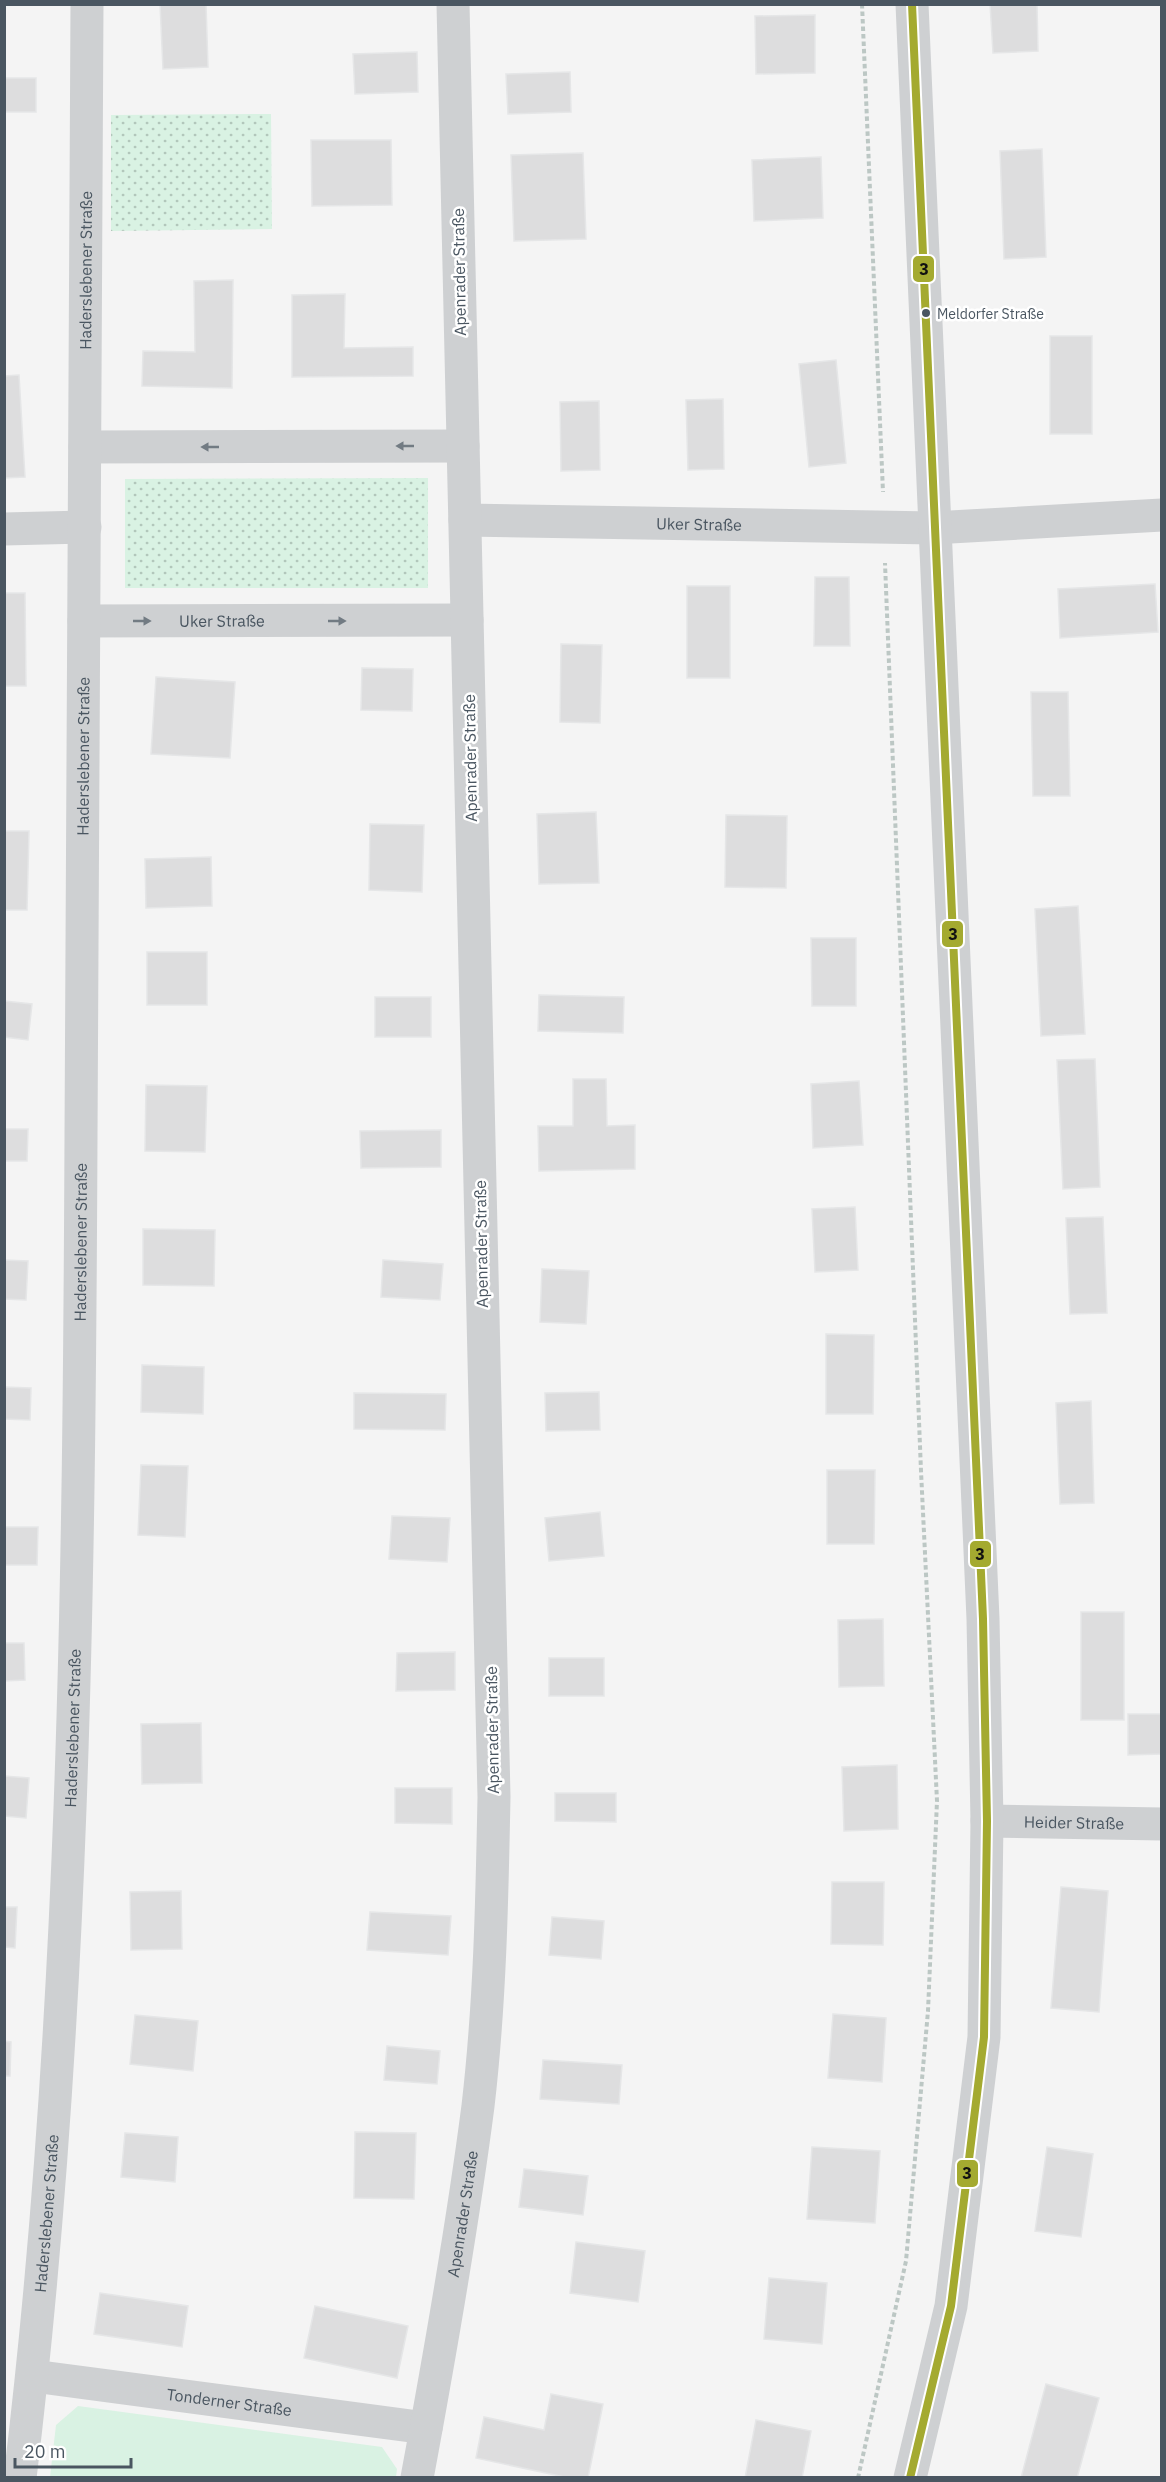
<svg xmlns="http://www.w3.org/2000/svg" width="1166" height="2482" viewBox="0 0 1166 2482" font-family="'IBM Plex Sans',sans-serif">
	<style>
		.grass { fill: url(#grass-dots) }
		.park { fill: #d9f2e3 }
		.building { fill: #ddddde; stroke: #e5e6e7; stroke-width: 1.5 }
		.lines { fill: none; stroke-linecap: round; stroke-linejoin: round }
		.path { stroke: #bcc7c4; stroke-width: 4; stroke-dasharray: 4.5 3; stroke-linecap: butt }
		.minor { stroke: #ced0d2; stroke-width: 33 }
		.bus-1-casing { stroke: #fff; stroke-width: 12 }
		.bus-1 { stroke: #a4aa30; stroke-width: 8 }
		.oneway { fill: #727b83 }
		.bus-dot { fill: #4a5661; stroke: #fff; stroke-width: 2 }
		.labels { text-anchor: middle; stroke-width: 5; stroke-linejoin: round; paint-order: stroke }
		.bus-label { font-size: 14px; fill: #4a5661; stroke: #fff; text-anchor: start }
		.street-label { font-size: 16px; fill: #4a5661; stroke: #fff }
		.line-badge { stroke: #fff; stroke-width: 2 }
		.pale-badge-label { font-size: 16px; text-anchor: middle; font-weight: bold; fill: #111 }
	</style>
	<defs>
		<pattern id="grass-dots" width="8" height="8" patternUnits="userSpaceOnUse" patternTransform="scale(1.5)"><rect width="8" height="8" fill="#d9f2e3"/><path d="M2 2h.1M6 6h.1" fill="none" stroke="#b2c7bb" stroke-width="1.8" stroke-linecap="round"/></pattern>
	</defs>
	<rect width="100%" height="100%" fill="#f4f4f4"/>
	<path class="grass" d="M271,114l1,115 -161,2v-116z
		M428,478v110h-303v-109z"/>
	<path class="park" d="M78,2406l304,41 15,22 -1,8h-346l6,-52z"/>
	<path class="building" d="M160,4h46l2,63 -45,2z
		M990,4h47l1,47 -45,2z
		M815,15v58l-59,1 -1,-58z
		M417,52l1,40 -63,2 -2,-40z
		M570,72l1,40 -63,2 -2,-40z
		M4,78h32v34h-32z
		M311,140h80l1,65 -80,1z
		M1042,149l4,108 -42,2 -4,-108z
		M583,153l3,86 -72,2 -3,-86z
		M821,157l2,61 -69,3 -2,-61z
		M233,280l-1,108 -90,-2 1,-35 52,1 -1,-71z
		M345,294l-1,54 69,-1v29l-121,1v-82z
		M1050,336h42v98h-42z
		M836,360l10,103 -37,4 -10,-103z
		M19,375l6,102 -21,1v-102z
		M723,399l1,70 -36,1 -2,-70z
		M599,401l1,69 -39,1 -1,-69z
		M815,577h34l1,69h-36z
		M1155,584l3,48 -98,6 -2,-49z
		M687,586h43v92h-43z
		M4,593h21l1,93h-22z
		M561,644l41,1 -2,78 -40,-1z
		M362,668l51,1 -1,42 -51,-1z
		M156,677l79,5 -5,76 -79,-4z
		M1031,692h37l2,104h-37z
		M596,812l3,71 -60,1 -2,-70z
		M726,815l61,1 -1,72 -61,-1z
		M370,824l54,1 -2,67 -53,-2z
		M4,831h25l-2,79h-23z
		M211,857l1,49 -66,2 -1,-49z
		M1078,906l7,128 -44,2 -6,-127z
		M811,938h45v68h-44z
		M147,952h60v53h-60z
		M539,995l85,2 -1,36 -85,-2z
		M375,997h56v40h-56z
		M4,1001l28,3 -4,36 -24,-3z
		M1095,1059l5,128 -37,2 -6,-129z
		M573,1079h33l1,47 28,-1v44l-96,2 -1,-45h35z
		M859,1081l4,64 -50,3 -2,-64z
		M146,1085l61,1 -2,66 -60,-1z
		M4,1129h24l-1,32h-23z
		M441,1130v37l-80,1 -1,-37z
		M855,1207l3,63 -43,2 -3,-63z
		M1103,1217l4,96 -37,1 -4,-96z
		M143,1229l72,1 -1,56 -71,-1z
		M4,1260l24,1 -2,39 -22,-1z
		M383,1260l60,4 -3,36 -59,-3z
		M542,1269l47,2 -3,53 -46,-2z
		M826,1334l48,1 -1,79h-47z
		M142,1365l62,2 -1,47 -62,-2z
		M4,1387l27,1 -1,32 -26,-1z
		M599,1392l1,38 -54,1 -1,-38z
		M354,1393l92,1 -1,36 -91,-1z
		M1091,1401l3,102 -34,1 -4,-101z
		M141,1465l47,1 -3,71 -47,-2z
		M827,1470h48l-1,74h-47z
		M600,1512l4,44 -55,5 -4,-43z
		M392,1516l58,2 -3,44 -58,-3z
		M4,1527h34l-1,38h-33z
		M1081,1612h43v108h-43z
		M883,1619l1,67 -45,1 -1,-67z
		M4,1643h20l1,37 -21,1z
		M455,1652v38l-59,1 1,-38z
		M549,1658h55v38h-55z
		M1128,1714h34v40l-34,1z
		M201,1723l1,60 -60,1 -1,-60z
		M897,1765l1,64 -54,2 -2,-64z
		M4,1776l25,2 -3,40 -22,-2z
		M395,1788h57v36l-57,-1z
		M555,1793h61v29l-61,-1z
		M832,1882h52l-1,63 -52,-1z
		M1061,1887l47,4 -9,121 -48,-4z
		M181,1891l1,58 -51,1 -1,-58z
		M4,1907h13l-2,41 -11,-1z
		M370,1912l81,4 -3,39 -81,-5z
		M552,1917l52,4 -3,38 -52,-4z
		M833,2014l53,4 -4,64 -54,-4z
		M135,2015l63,6 -5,50 -63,-7z
		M4,2041l7,1 -1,34h-6z
		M387,2046l53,5 -3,33 -53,-4z
		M543,2060l79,5 -3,39 -79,-5z
		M355,2132l61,1 -2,66 -60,-1z
		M125,2133l53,4 -3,45 -54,-5z
		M812,2147l68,4 -5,72 -68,-4z
		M1047,2147l46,7 -12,83 -46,-6z
		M524,2169l64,7 -5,39 -64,-8z
		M576,2242l69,9 -7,51 -68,-9z
		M769,2278l58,5 -5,61 -58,-5z
		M100,2293l88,13 -6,41 -88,-13z
		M315,2306l93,20 -11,52 -93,-20z
		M1046,2384l53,14 -22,80h-56z
		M551,2394l52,10 -15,74h-19l-93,-20 8,-41 60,13z
		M756,2420l55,11 -9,47h-57z"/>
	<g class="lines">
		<path class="path" d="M862,4l21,488
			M858,2478l48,-217 22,-250 9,-210 -16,-330 -36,-908"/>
		<g class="minor">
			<path d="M85,447l378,-1"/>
			<path id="s1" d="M465,520l468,8 229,-13"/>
			<path d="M4,529l81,-2"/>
			<path id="s2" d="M84,621l383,-1"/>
			<path id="s3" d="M987,1821l175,3"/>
			<path id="s4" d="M33,2376l393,52"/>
			<path id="s5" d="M20,2478c54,-445 59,-894 61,-1342 2,-377 4,-754 6,-1132"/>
			<path id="s6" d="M417,2478c23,-124 45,-248 61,-372 12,-103 14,-206 16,-309l-41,-1793"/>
			<path d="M910,2478l41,-172 33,-269 3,-216 -4,-202 -71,-1615"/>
		</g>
		<g class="bus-1-casing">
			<path id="bus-1" d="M910,2478l41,-172 33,-269 3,-216 -4,-202 -71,-1615"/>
		</g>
		<use href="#bus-1" class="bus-1"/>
	</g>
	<defs><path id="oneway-solid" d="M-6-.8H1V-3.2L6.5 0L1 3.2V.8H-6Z" transform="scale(1.5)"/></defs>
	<g class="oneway">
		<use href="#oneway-solid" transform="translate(405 446) rotate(180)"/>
		<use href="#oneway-solid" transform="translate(210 447) rotate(180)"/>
		<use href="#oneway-solid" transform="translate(142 621)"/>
		<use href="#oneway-solid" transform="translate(337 621)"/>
	</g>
	<circle class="bus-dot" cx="926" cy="313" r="5"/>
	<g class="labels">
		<g class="bus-label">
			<text x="937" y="319">Meldorfer Straße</text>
		</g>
		<g class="street-label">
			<text dy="6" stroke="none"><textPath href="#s5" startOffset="2210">Haderslebener Straße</textPath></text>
			<text transform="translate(459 272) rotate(-91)" y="6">Apenrader Straße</text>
			<text dy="6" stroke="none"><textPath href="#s1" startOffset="234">Uker Straße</textPath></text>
			<text dy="6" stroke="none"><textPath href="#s2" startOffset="138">Uker Straße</textPath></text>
			<text dy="6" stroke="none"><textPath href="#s5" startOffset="1724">Haderslebener Straße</textPath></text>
			<text transform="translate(470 758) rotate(-91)" y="6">Apenrader Straße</text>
			<text dy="6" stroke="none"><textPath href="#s5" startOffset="1238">Haderslebener Straße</textPath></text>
			<text transform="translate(481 1244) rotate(-91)" y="6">Apenrader Straße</text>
			<text dy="6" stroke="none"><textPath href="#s5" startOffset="752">Haderslebener Straße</textPath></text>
			<text transform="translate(492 1730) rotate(-91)" y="6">Apenrader Straße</text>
			<text dy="6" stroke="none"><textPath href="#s3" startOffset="87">Heider Straße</textPath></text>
			<text dy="6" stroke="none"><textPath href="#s5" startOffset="266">Haderslebener Straße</textPath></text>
			<text dy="6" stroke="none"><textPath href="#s6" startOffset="268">Apenrader Straße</textPath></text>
			<text dy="6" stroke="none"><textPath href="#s4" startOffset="198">Tonderner Straße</textPath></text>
		</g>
	</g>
	<g class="line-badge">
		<rect x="912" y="255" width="23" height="28" rx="6" fill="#a4aa30"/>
		<rect x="941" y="920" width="23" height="28" rx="6" fill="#a4aa30"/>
		<rect x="969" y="1540" width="23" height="28" rx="6" fill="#a4aa30"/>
		<rect x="956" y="2159" width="23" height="29" rx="6" fill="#a4aa30"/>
	</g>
	<g class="pale-badge-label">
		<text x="924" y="275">3</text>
		<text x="953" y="940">3</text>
		<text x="980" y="1560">3</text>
		<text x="967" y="2179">3</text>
	</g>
	<rect width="1166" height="2482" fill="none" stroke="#4a5661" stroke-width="12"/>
	<path d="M15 2458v9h116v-9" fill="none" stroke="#4a5661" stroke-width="3"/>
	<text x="24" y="2458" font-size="18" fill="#4a5661" stroke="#ffffff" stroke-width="4.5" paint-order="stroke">20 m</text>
</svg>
